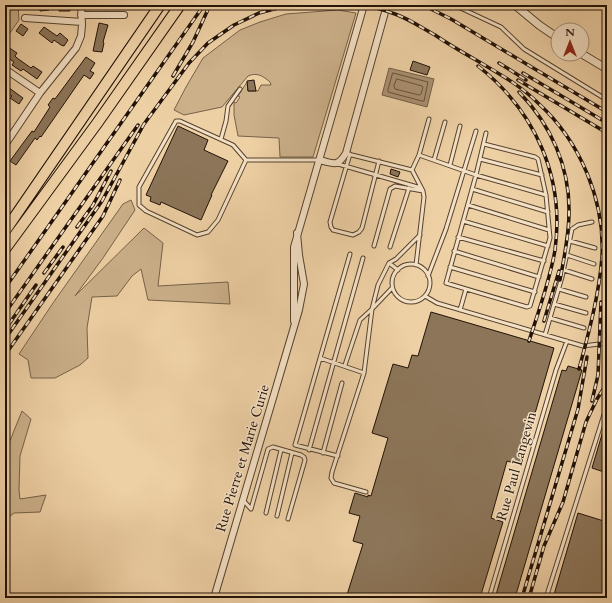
<svg xmlns="http://www.w3.org/2000/svg" width="612" height="603" viewBox="0 0 612 603" font-family="Cardo,serif">
	<style>
		.green { fill: #cbb08a; stroke: #766148 }
		.water { fill: #a98f6f; stroke: #735d45 }
		.lines { fill: none; stroke-linecap: round; stroke-linejoin: round }
		.shore { stroke: #66503b; stroke-width: 1 }
		.building { fill: #8c7559; stroke: #221207 }
		.service-casing { stroke: #55422e; stroke-width: 5 }
		.minor-casing { stroke: #55422e; stroke-width: 8 }
		.tertiary-casing { stroke: #55422e; stroke-width: 9 }
		.trunk-casing { stroke: #221207; stroke-width: 12 }
		.service { stroke: #f4e0c4; stroke-width: 3 }
		.minor { stroke: #f4e0c4; stroke-width: 6 }
		.tertiary { stroke: #f4e0c4; stroke-width: 7 }
		.trunk { stroke: #eed0a5; stroke-width: 10 }
		.rail-casing { stroke: #221207; stroke-width: 3.5 }
		.rail { stroke: #f4e0c4; stroke-width: 2; stroke-dasharray: 6; stroke-linecap: butt }
		.labels { text-anchor: middle; stroke-width: 3; stroke-linejoin: round; paint-order: stroke }
		.street-label { font-size: 14px; fill: #221207; stroke: #f4e0c4 }
	</style>
	<rect width="100%" height="100%" fill="#eed0a5"/>
	<filter id="stains"><feTurbulence type="fractalNoise" baseFrequency=".005" numOctaves="4"/><feColorMatrix values="0 0 0 0 .2 0 0 0 0 .09 0 0 0 0 .02 0 0 0 .5 -.17"/></filter>
	<radialGradient id="worn" r=".72"><stop offset=".6" stop-color="#630" stop-opacity="0"/><stop offset="1" stop-color="#630" stop-opacity=".3"/></radialGradient>
	<path class="green" d="M5,5h13l1,15 -14,20z
		M338,10l18,3 -43,144h-33l-1,-19 -41,-2 -4,-21v-13l2,1 4,-6 -2,-1 9,-14 1,9h10l3,-6h10l-1,-3c-7,-6 -13,-10 -22,-6l-26,31 -38,8 -10,-5 12,-23 17,-29 37,-28 20,-8 26,-8z
		M131,200l4,10 -32,48 -28,38 69,-68 19,15 -5,43 70,-4 2,22 -82,-4 -7,-31 -9,7 -15,20 -25,1 -5,31 1,30 -8,7 -25,13h-24l-3,-18 -9,-6 34,-51 70,-99z
		M22,411l9,8 -11,37 -1,34 1,9 26,-4 -6,17 -26,1 -9,7v-67z"/>
	<path class="water" d="M389,68l45,11 -7,28 -45,-12z"/>
	<g class="lines">
		<path class="shore" d="M393,73l35,9 -4,19h-2l-34,-9v-2z
			M397,79l25,7 1,1 -2,7 -2,1 -24,-6 -1,-3z"/>
	</g>
	<path class="building" d="M39,5h9l1,5 -9,1z
		M59,5h11v6h-11z
		M99,23l9,2 -5,17 1,1 -2,9 -9,-1z
		M21,24l7,5 -5,7 -7,-5z
		M44,27l13,9 3,-3 8,7 -4,6 -3,-1 -7,-5 -2,3 -13,-10z
		M5,45l12,8 -2,3 2,2 14,10 2,-2 9,6 -5,7 -14,-10 -2,2 -9,-6 2,-3 -9,-6z
		M86,57l9,6 -5,8 4,2 -4,6 -6,-4 -43,62 -1,-1 -3,4 -2,-2 -19,27 -6,-4 22,-30 2,1 16,-25 -2,-2 5,-7 2,1z
		M413,61l17,6 -3,8 -17,-5z
		M254,80l2,11h-8l-1,-10z
		M5,85l18,13 -4,6 -9,-6 2,-2 -7,-5z
		M178,126l30,14 -4,10 24,11 -17,34h1l-11,25 -40,-18 -1,3 -10,-4 1,-4 -5,-2z
		M391,169l9,3 -2,5 -8,-3z
		M431,312l123,36 -34,117 -13,-4 -16,57 12,4 -23,76h-134l17,-54 -10,-3 7,-25 -11,-3 6,-20 13,4v-2l3,1 17,-58 -16,-5 21,-69 15,4 4,-13 6,1z
		M568,366l14,4 -67,228h-20l67,-228 4,1z
		M606,421h1v52l-15,-5z
		M578,513l29,9v76h-54z"/>
	<g class="lines">
		<g class="service-casing">
			<path id="service" d="M454,5l47,22 23,22 83,51
				M176,121h4l53,24 13,15 -28,60 -10,12 -11,3 -51,-24 -7,-6v-18z
				M221,139l5,-18 2,-15 12,-17
				M484,144l51,13 3,2 8,36 4,43 -20,68 -3,1 -81,-24 30,-108 10,-42
				M348,154l64,16 11,21 1,6 -8,68
				M350,154l-20,68 1,5 2,3 20,5 6,-3 3,-4 17,-67
				M419,155l57,20 70,20
				M480,159l62,16
				M246,160h73
				M434,160l11,-38
				M338,164l83,24
				M450,165l10,-39
				M412,170l7,-15 10,-36
				M472,189l76,23
				M468,205l81,25
				M463,221l85,25
				M458,237l86,24
				M570,241l25,7
				M374,246l16,-57 5,-3 28,5
				M390,247l19,-59
				M454,251l85,26
				M567,255l27,9
				M389,263l9,7
				M392 283a19 19 0 1 1 38 0a19 19 0 1 1-38 0Z
				M450,267l85,25
				M564,270l28,9
				M428,276l18,-47 30,-98
				M559,289l27,8
				M425,296l12,7 146,43 24,-3
				M554,304l32,9
				M460,310l6,-21
				M550,318l34,10
				M545,335l17,-58 10,-48 6,-4 14,-3
				M320,358l44,15
				M345,365l15,-45 12,-11 6,-24 11,-22 7,-4 24,-24
				M309,450l54,-192
				M323,453l19,-70
				M338,456l-43,-11 55,-191
				M366,492l-32,-9 -3,-5 1,-6 32,-99 8,-64 20,-21
				M243,500l8,9
				M251,509l17,-60 5,-2 28,8 3,2 1,3 -17,59
				M266,513l15,-63
				M277,516l15,-63
				M489,598l67,-228 11,-29
				M546,598l61,-193"/>
		</g>
		<g class="minor-casing">
			<path id="minor" d="M81,15h43
				M25,18l57,4
				M5,69l35,24
				M5,145l35,-52 36,-45 5,-12 1,-11 -1,-20
				M319,160c15,3 18,8 27,-7l41,-148
				M294,321v-74l70,-242
				M214,598l85,-288 5,-26 -5,-29 -2,-22"/>
		</g>
		<g class="tertiary-casing">
			<path id="tertiary" d="M515,5l24,20 19,13
				M582,54l25,15"/>
		</g>
		<g class="trunk-casing">
			<path id="trunk" d="M5,231l155,-226
				M5,249l93,-127 82,-117"/>
		</g>
		<use href="#service" class="service"/>
		<use href="#minor" class="minor"/>
		<use href="#tertiary" class="tertiary"/>
		<use href="#trunk" class="trunk"/>
		<g class="rail-casing">
			<path id="rail" d="M363,5c11,2 21,5 32,9 14,5 27,14 40,21 13,9 27,17 41,25 22,13 44,25 62,43 42,38 67,97 64,154 -3,38 -13,75 -23,112
				M423,5l28,14 156,93
				M499,63l27,17
				M478,66c57,45 87,111 77,184 -5,30 -17,63 -26,91
				M523,73l84,50
				M173,76l20,-34 17,-37
				M518,80l89,53
				M519,92c32,33 51,75 50,121 0,22 -5,45 -9,67
				M77,227l16,-22 18,-34
				M44,273l19,-26
				M5,288l199,-283
				M5,313l133,-188
				M544,321l15,-50
				M9,324l27,-39
				M5,339l97,-138 42,-77 45,-61 19,-20 26,-18 25,-12 19,-5 24,-3
				M604,343l3,-16
				M5,355l98,-139 17,-36
				M592,401l6,-26 3,-73
				M522,598l56,-189 9,-52
				M529,598l15,-52 19,-44 23,-80 11,-23 10,-16"/>
		</g>
		<use href="#rail" class="rail"/>
	</g>
	<g class="labels">
		<g class="street-label">
			<text transform="translate(242 458) rotate(-73)" y="5">Rue Pierre et Marie Curie</text>
			<text transform="translate(516 466) rotate(-74)" y="5">Rue Paul Langevin</text>
		</g>
	</g>
	<rect width="612" height="603" fill="none" stroke="#eed0a5" stroke-width="20"/>
	<rect x="6" y="6" width="600" height="591" fill="none" stroke="#221207" stroke-width="2"/>
	<rect x="10" y="10" width="592" height="583" fill="none" stroke="#221207"/>
	<g transform="translate(570 42)"><circle r="19" fill="#f4e0c4" stroke="#a08e78"/>
	<path d="M0-3L7 15L0 10L-7 15Z" fill="#8f2418"/>
	<text y="-6" font-size="11" font-weight="bold" text-anchor="middle" fill="#221207">N</text>
	</g>
	<rect width="100%" height="100%" filter="url(#stains)"/>
	<rect width="100%" height="100%" fill="url(#worn)"/>
</svg>
